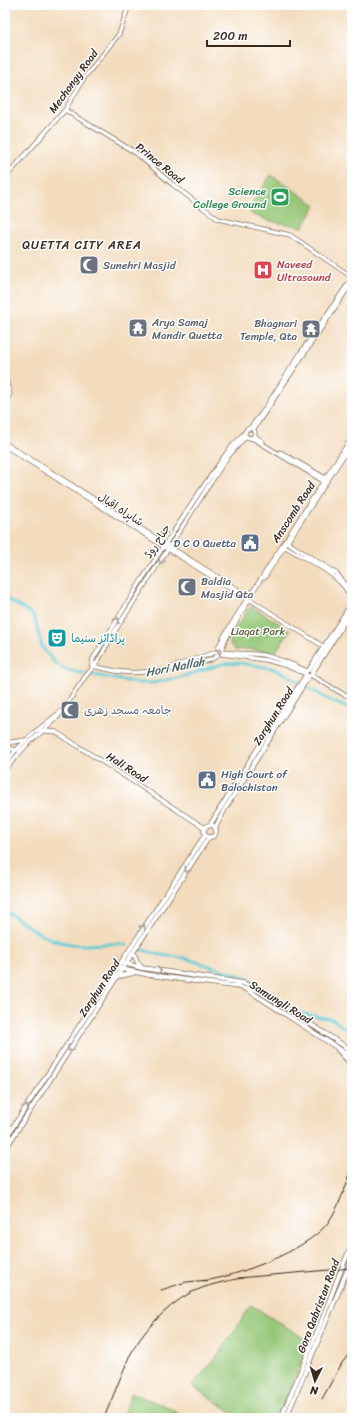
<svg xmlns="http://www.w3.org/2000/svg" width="357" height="1423" viewBox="0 0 357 1423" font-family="Sriracha,'Playpen Sans Arabic',sans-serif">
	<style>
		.green { fill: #95c777; stroke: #68784a }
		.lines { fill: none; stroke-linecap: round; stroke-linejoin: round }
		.canal { stroke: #5bc8d3; stroke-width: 3 }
		.tertiary-casing { stroke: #7b6856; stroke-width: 5 }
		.secondary-casing { stroke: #7b6856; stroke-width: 5 }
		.primary-casing { stroke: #7b6856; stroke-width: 5.5 }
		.tertiary { stroke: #fff; stroke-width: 3.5 }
		.secondary { stroke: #fff; stroke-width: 3.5 }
		.primary { stroke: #fff; stroke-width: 4 }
		.rail { stroke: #3b2a1e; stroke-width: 1 }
		.oneway { stroke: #a79f9a }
		.labels { text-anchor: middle; stroke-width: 3; stroke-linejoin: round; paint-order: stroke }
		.street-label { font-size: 11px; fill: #3b2a1e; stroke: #fff }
		.leisure-label { font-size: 11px; fill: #27864d; stroke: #fff; text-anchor: end }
		.health-label { font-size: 11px; fill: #be3a42; stroke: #fff; text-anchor: start }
		.worship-label { font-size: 11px; fill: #5b616d; stroke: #fff; text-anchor: start }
		.service-label { font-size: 11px; fill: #4e5e75; stroke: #fff; text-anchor: end }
		.park-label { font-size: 11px; fill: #5a613d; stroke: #fff }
		.culture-label { font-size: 11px; fill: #0d838f; stroke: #fff; text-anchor: start }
		.neighbourhood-label { font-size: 12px; letter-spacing: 1px; fill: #3b2a1e; stroke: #fff }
		.water-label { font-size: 12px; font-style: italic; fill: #46615d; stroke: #fff }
	</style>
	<rect width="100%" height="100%" fill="#fff"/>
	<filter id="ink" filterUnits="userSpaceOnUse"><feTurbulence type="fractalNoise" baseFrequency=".025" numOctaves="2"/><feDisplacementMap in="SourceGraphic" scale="8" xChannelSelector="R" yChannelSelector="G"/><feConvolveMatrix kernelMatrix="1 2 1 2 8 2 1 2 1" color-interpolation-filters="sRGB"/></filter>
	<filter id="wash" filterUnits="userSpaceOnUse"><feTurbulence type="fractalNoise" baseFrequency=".012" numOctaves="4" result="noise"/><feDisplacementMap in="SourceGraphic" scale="16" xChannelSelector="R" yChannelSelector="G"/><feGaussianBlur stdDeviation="0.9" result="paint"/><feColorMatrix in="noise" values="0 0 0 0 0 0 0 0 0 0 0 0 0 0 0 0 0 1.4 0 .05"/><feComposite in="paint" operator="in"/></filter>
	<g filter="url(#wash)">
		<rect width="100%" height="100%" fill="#f3dcbd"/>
		<path class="green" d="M271,175l45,30 -13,22 -34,-6 -18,-7v-9z
			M251,606l39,24 -15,23 -28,-4 -12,1 -5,-6c0,-11 15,-28 21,-38z
			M251,1305l59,37 -31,76h-46l2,-4 -43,-28 28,-33z
			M132,1393l36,14 17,11h-64z"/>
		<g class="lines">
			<path class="canal" d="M5,598l27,16 3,6 7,27 13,16 10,6 11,3 62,11h15l28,-6 41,-13 16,-1 34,5 14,6 41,25 25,11
				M5,910c27,19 44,35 79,35 16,0 27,-3 43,0
				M139,949l22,6 23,3 64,20 27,20
				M288,1007l15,7 29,5 20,14"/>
		</g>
	</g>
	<g filter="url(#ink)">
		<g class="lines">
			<g class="tertiary-casing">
				<path id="tertiary" d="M65,110l71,43 36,31 46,35
					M5,178l60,-68 19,-32 35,-44 10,-29
					M5,378l5,16 -5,8
					M254,435l9,7
					M251,438l8,4 66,40
					M5,443l243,153
					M5,446l242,153
					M280,452l47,27
					M285,541l52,33 15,18
					M288,541l64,-98
					M283,545c22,15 61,29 69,56
					M264,578l21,-32
					M250,596l102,-159
					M251,600l73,47
					M218,648l5,-10 24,-39
					M222,649l3,-9 24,-40
					M223,652c13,2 27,1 40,3 16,3 30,10 44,16
					M222,654l44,6 18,5 22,9
					M92,666c10,2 21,5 31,6 18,2 83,-5 95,-17
					M172,667l44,-15
					M311,675l32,19 9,3
					M5,764l11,-14
					M5,770l17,-20"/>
			</g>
			<g class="secondary-casing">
				<path id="secondary" d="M218,219l72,16 62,42
					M245 433a5 5 0 1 1 10 0a5 5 0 1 1-10 0Z
					M249,429l13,-16 38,-59 52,-76
					M253,430l99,-148
					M92,666l1,-7 50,-81 60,-91 25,-36 18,-20
					M37,730l19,2 149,96
					M5,742h8l12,-2
					M5,747l11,3h6c11,-13 28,-22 38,-36
					M16,750l19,-18 28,-22 22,-33 13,-16 15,-27 113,-175 20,-23"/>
			</g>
			<g class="primary-casing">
				<path id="primary" d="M309,670l43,-67
					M312,673l40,-63
					M204 831a6 6 0 1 1 12 0a6 6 0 1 1-12 0Z
					M210,825l39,-63 57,-87
					M215,828l10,-19 84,-133
					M133,952l5,11 4,5
					M123,963l19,5 101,15 20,10 89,58
					M121,969l29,6 90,12 8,3 96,62 8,9
					M116,977l17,-4
					M346,1048l6,7
					M338,1050l14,15
					M5,1139l200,-304
					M5,1149l117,-180 87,-132
					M281,1418l39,-93 21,-55 11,-26
					M286,1418l66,-159"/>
			</g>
			<use href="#tertiary" class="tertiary"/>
			<use href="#secondary" class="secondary"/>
			<use href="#primary" class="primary"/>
			<path class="rail" d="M238,1278l114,-10
				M204,1281c34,-5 101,-30 123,-57 12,-16 18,-37 25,-55
				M161,1290l25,-8 23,-2
				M322,1399l20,-36 10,-13
				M104,1418l25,-61c13,-25 36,-50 61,-64 17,-8 35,-12 53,-15"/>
		</g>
		<defs><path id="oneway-chevron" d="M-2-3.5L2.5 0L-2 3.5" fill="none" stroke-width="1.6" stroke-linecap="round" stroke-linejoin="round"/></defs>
		<g class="oneway">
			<use href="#oneway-chevron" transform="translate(161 561) rotate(123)"/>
			<use href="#oneway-chevron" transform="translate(117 620) rotate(-56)"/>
			<use href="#oneway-chevron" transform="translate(187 870) rotate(124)"/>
			<use href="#oneway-chevron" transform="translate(143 927) rotate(-56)"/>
			<use href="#oneway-chevron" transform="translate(159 971) rotate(8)"/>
			<use href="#oneway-chevron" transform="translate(70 1049) rotate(123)"/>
			<use href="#oneway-chevron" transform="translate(26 1107) rotate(-57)"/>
		</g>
	</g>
	<defs>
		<g id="stadium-square" transform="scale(1)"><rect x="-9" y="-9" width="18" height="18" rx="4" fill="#2e9e5b" stroke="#fff"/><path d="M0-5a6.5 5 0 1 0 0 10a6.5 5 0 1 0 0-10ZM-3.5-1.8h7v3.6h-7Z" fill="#fff"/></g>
		<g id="mosque-square" transform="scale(1)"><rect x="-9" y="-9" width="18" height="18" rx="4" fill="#6b7280" stroke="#fff"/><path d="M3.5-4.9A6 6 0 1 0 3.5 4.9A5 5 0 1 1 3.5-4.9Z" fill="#fff"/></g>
		<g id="hospital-square" transform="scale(1)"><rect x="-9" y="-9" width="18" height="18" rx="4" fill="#e0444e" stroke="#fff"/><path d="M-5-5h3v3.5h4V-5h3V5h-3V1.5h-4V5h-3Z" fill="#fff"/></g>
		<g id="temple-square" transform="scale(1)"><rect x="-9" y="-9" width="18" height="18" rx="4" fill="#6b7280" stroke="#fff"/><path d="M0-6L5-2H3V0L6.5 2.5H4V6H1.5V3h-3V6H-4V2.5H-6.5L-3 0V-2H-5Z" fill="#fff"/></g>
		<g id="civic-square" transform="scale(1)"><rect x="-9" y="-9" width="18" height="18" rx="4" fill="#5c6f8a" stroke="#fff"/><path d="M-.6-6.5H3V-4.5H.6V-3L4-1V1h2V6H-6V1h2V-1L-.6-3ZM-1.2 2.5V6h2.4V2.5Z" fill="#fff"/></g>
		<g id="theatre-square" transform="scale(1)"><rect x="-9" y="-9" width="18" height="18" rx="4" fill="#0f9aa8" stroke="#fff"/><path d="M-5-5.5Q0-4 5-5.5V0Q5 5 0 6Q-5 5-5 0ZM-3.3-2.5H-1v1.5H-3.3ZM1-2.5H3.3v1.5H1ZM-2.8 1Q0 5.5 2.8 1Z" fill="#fff"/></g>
	</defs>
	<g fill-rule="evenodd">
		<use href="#stadium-square" x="280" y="197"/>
		<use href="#mosque-square" x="89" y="265"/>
		<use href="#hospital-square" x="263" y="270"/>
		<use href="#temple-square" x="138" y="328"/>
		<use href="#temple-square" x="311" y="329"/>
		<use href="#civic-square" x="250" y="543"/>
		<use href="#mosque-square" x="187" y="587"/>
		<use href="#theatre-square" x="57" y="638"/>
		<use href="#mosque-square" x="70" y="710"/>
		<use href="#civic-square" x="207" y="780"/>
	</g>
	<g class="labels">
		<g class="street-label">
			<text transform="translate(73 81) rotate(-54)" y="4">Mechongy Road</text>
			<text transform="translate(160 163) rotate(39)" y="4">Prince Road</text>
			<text transform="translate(121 509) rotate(33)" y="4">شاہراہ اقبال</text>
			<text transform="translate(293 512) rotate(-57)" y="4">Anscomb Road</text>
			<text transform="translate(157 541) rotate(-57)" y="4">جناح روڈ</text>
			<text transform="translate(273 716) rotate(-58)" y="4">Zarghun Road</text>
			<text transform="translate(127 767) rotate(33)" y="4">Hali Road</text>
			<text transform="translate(99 988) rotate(-57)" y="4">Zarghun Road</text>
			<text transform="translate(281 1002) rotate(32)" y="4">Samungli Road</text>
			<text transform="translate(318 1306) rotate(-69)" y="4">Gora Qabristan Road</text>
		</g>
		<g class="leisure-label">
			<text x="266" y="195">Science<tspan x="266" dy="13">College Ground</tspan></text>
		</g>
		<g class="health-label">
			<text x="277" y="268">Naveed<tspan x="277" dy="13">Ultrasound</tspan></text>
		</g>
		<g class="worship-label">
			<text x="103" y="269">Sunehri Masjid</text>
			<text x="152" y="326">Arya Samaj<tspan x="152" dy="13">Mandir Quetta</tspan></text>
			<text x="297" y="327" text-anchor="end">Bhagnari<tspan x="297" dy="13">Temple, Qta</tspan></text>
			<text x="201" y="585">Baldia<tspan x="201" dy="13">Masjid Qta</tspan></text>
			<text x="84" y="714">جامعہ مسجد زھری</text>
		</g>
		<g class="service-label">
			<text x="236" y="547">D C O Quetta</text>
			<text x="221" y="778" text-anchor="start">High Court of<tspan x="221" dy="13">Balochistan</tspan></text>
		</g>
		<g class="park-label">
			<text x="258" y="635">Liaqat Park</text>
		</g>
		<g class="culture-label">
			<text x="71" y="642">پراڈائز سنیما</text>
		</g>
		<g class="neighbourhood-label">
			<text x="82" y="249">QUETTA CITY AREA</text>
		</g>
		<g class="water-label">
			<text transform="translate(175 667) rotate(-11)" y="4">Hori Nallah</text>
		</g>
	</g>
	<rect width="357" height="1423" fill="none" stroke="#fff" stroke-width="20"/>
	<g transform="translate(315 1381) rotate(185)" stroke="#ffffff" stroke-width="3" paint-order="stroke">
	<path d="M0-3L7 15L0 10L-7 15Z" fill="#3b2a1e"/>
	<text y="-6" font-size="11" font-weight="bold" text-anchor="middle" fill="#3b2a1e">N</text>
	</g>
	<path d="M207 40v6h83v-6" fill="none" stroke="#3b2a1e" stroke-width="2"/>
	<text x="213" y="40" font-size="12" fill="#3b2a1e" stroke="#ffffff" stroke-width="3" paint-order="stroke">200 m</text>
</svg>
